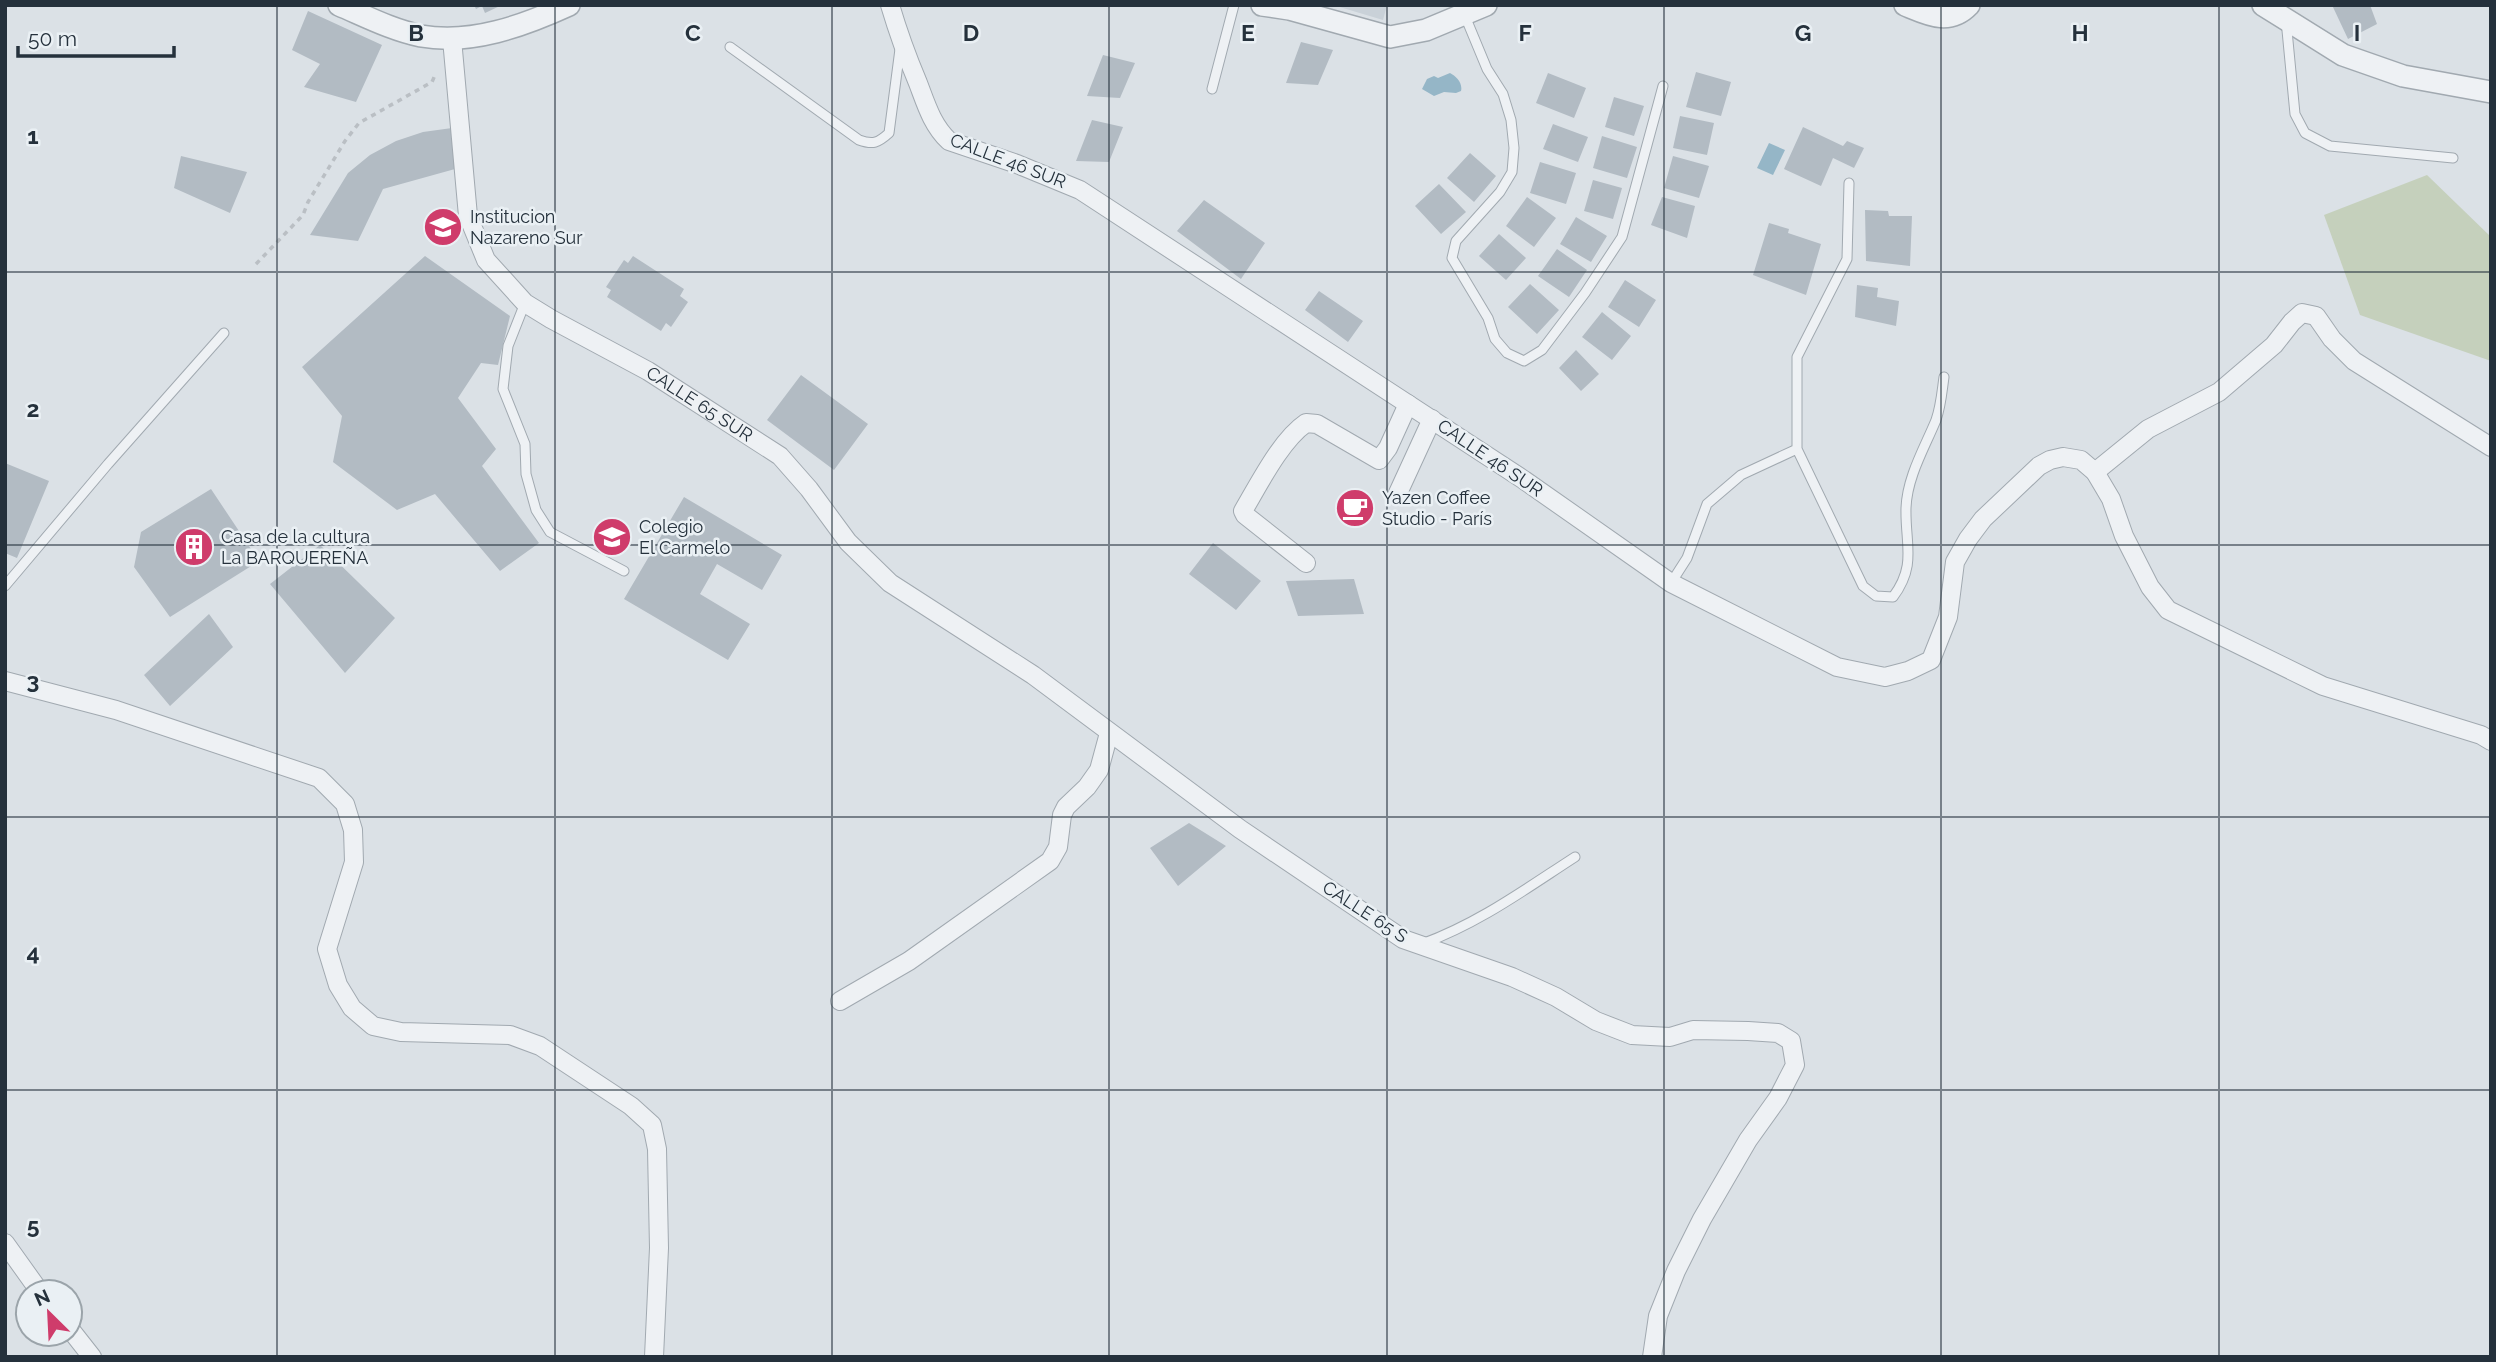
<svg xmlns="http://www.w3.org/2000/svg" width="2496" height="1362" viewBox="0 0 2496 1362" font-family="Raleway,sans-serif">
	<style>
		.built { fill: #c9d1d8 }
		.green { fill: #c5d0bc }
		.water { fill: #95b6c7 }
		.building { fill: #b2bbc3 }
		.lines { fill: none; stroke-linecap: round; stroke-linejoin: round }
		.service-casing { stroke: #a1a9b0; stroke-width: 11 }
		.minor-casing { stroke: #a1a9b0; stroke-width: 20 }
		.tertiary-casing { stroke: #a1a9b0; stroke-width: 24 }
		.path { stroke: #babfc4; stroke-width: 3.5; stroke-dasharray: 5 5; stroke-linecap: butt }
		.service { stroke: #eef1f4; stroke-width: 9 }
		.minor { stroke: #eef1f4; stroke-width: 18 }
		.tertiary { stroke: #eef1f4; stroke-width: 21 }
		.grid { fill: none; stroke: #25313c; stroke-width: 2; stroke-opacity: 0.55 }
		.labels { text-anchor: middle; stroke-width: 5; stroke-linejoin: round; paint-order: stroke }
		.street-label { font-size: 18px; fill: #25313c; stroke: #eaf0f4 }
		.poi-label { font-size: 18px; fill: #25313c; stroke: #eaf0f4; text-anchor: start }
		.grid-label { font-size: 23px; text-anchor: middle; font-weight: bold; fill: #25313c; stroke: #eaf0f4; stroke-width: 5; stroke-linejoin: round; paint-order: stroke }
	</style>
	<rect width="100%" height="100%" fill="#dbe1e6"/>
	<path class="built" d="M1333,5h54l-4,15z"/>
	<path class="green" d="M2427,175l64,62v124l-131,-46 -36,-100z"/>
	<path class="water" d="M1450,73c6,3 13,10 11,18l-5,2 -12,-1 -10,4 -12,-7 5,-10 7,-3 4,2z
		M1769,143l16,7 -12,25 -16,-7z"/>
	<path class="building" d="M474,5h28l-17,8 -3,-7 -6,3z
		M2332,5h38l7,19 -29,15z
		M308,11l74,34 -26,57 -52,-15 16,-23 -28,-14z
		M1301,42l32,8 -15,35 -32,-2z
		M1103,55l32,8 -15,35 -33,-2z
		M1696,72l35,10 -10,34 -35,-9z
		M1548,73l38,15 -12,30 -38,-15z
		M1614,97l30,9 -10,30 -29,-9z
		M1680,116l34,7 -7,32 -34,-7z
		M1092,120l31,7 -14,35 -33,-1z
		M1553,124l35,13 -10,25 -35,-13z
		M1803,127l40,19 4,-5 17,7 -10,20 -21,-10 -12,28 -37,-17z
		M452,128l3,41 -72,20 -25,52 -48,-6 38,-62 22,-18 26,-14 27,-9z
		M1602,136l35,11 -10,31 -34,-10z
		M1470,153l26,23 -22,26 -27,-24z
		M181,156l66,16 -17,41 -56,-25z
		M1673,156l36,10 -10,32 -35,-10z
		M1540,162l36,11 -10,31 -36,-11z
		M1593,180l29,8 -9,31 -29,-8z
		M1439,184l27,28 -25,22 -26,-28z
		M1527,197l29,21 -22,29 -28,-21z
		M1662,197l33,9 -8,32 -36,-13z
		M1204,200l61,43 -24,36 -64,-48z
		M1865,210l23,1 1,5h23l-2,50 -44,-5z
		M1576,217l31,19 -16,26 -31,-18z
		M1769,223l20,6 -1,4 33,11 -15,51 -53,-20z
		M1499,234l27,24 -20,22 -27,-24z
		M1557,249l30,21 -18,27 -31,-21z
		M425,256l85,60 -12,49 -17,-2 -23,35 38,51 -14,17 57,77 -39,28 -65,-77 -38,16 -64,-48 9,-46 -40,-49z
		M633,256l51,33 -4,7 8,6 -17,25 -5,-4 -5,8 -54,-34 4,-7 -5,-3 18,-27 4,3z
		M1625,280l31,20 -17,27 -31,-20z
		M1530,284l29,26 -22,24 -29,-27z
		M1857,285l21,3 -1,9 22,4 -3,25 -41,-9z
		M1319,291l44,30 -15,21 -43,-32z
		M1602,312l29,24 -19,24 -30,-23z
		M1576,350l23,24 -18,17 -22,-23z
		M801,375l67,49 -34,46 -67,-50z
		M5,463l44,18 -32,77 -12,-5z
		M211,489l48,72 -89,56 -36,-50 7,-35z
		M684,497l98,58 -20,35 -45,-26 -17,30 50,30 -22,36 -104,-61z
		M1213,543l48,38 -25,29 -47,-36z
		M320,545l75,73 -50,55 -75,-89z
		M1354,579l10,35 -66,2 -12,-35z
		M209,614l24,33 -63,59 -26,-31z
		M1189,823l37,23 -48,40 -28,-38z"/>
	<g class="lines">
		<g class="service-casing">
			<path id="service" d="M1465,16l22,53 16,25 8,26 3,28 -2,24 -12,20 -44,49 -4,17 36,60 7,21 12,14 17,8 18,-11 43,-57 37,-56 41,-151
				M2286,20l9,94 10,19 25,13 123,12
				M730,47l129,93c14,5 19,3 30,-7l11,-84
				M1212,89l22,-84
				M1849,183l-2,76 -50,98v92l66,137 13,10 17,1c24,-32 12,-53 13,-89 1,-31 19,-61 30,-88 5,-14 6,-29 8,-43
				M525,303l-17,43 -5,43 22,55 1,30 10,36 14,22 74,39
				M1671,583l16,-25 20,-54 34,-29 56,-26
				M5,586l103,-122 116,-131
				M1422,944c57,-21 102,-54 153,-87"/>
		</g>
		<g class="minor-casing">
			<g id="minor">
				<path d="M890,5c8,27 17,52 28,78 8,21 14,42 31,58l68,23 63,26 444,290 147,103 166,84 48,10 23,-6 23,-11 17,-43 7,-55 13,-23 15,-20 56,-53 11,-6 13,-3 18,3 14,12 16,27 13,37 26,51 18,23 155,76 158,49 10,6"/>
				<path id="s1" d="M452,39l16,177 18,44 39,43 26,16 97,52 132,85 29,33 39,53 42,41 143,92 207,154 163,110 109,38 44,20 40,24 36,14 38,2 23,-7 55,1 30,2 13,8 4,24 -17,33 -30,42 -46,79 -26,52 -18,45 -6,41"/>
				<path d="M2095,472l53,-43 71,-37 55,-47 18,-23 10,-9 14,3 16,23 22,22 137,86"/>
				<path d="M1398,493l34,-74"/>
				<path d="M1306,563l-61,-48 -2,-4c16,-27 38,-71 63,-88l11,1 62,36 9,-12 20,-44"/>
				<path d="M5,681l111,29 203,68 26,26 8,26 1,32 -27,87 11,36 14,23 21,18 28,6 109,3 30,11 91,60 21,19 5,24 2,99 -5,109"/>
				<path d="M840,1001l69,-40 141,-100 8,-14 4,-32 4,-8 21,-20 12,-17 10,-37"/>
				<path d="M5,1243l35,49"/>
				<path d="M70,1329l22,28"/>
			</g>
		</g>
		<g class="tertiary-casing">
			<path id="tertiary" d="M339,5c26,11 53,25 82,31 50,9 102,-10 148,-31
				M1262,5l27,4 101,28 36,-7 60,-25
				M1905,5c22,9 44,21 64,0
				M2263,5l80,50 60,21 88,16"/>
		</g>
		<path class="path" d="M256,264l47,-49 5,-13 37,-61 14,-18 73,-41 3,-7"/>
		<use href="#service" class="service"/>
		<use href="#minor" class="minor"/>
		<use href="#tertiary" class="tertiary"/>
	</g>
	<path class="grid" d="M277,5v1352M555,5v1352M832,5v1352M1109,5v1352M1387,5v1352M1664,5v1352M1941,5v1352M2219,5v1352M5,272h2486M5,545h2486M5,817h2486M5,1090h2486"/>
	<defs>
		<g id="school-disc" transform="scale(2.0125)"><circle r="9.5" fill="#cf3c6b" stroke="#eaf0f4"/><path d="M0-5L7-2L0 1L-7-2ZM-4 1L0 2.5L4 1V4Q0 6-4 4Z" fill="#fff"/></g>
		<g id="cafe-disc" transform="scale(2.0125)"><circle r="9.5" fill="#cf3c6b" stroke="#eaf0f4"/><path d="M-5.5-4.5H6V0H3Q3 3.5 0 3.5H-2.5Q-5.5 3.5-5.5 0ZM3-3.2v2h1.7v-2ZM-6 4.5H4V6H-6Z" fill="#fff"/></g>
		<g id="building-disc" transform="scale(2.0125)"><circle r="9.5" fill="#cf3c6b" stroke="#eaf0f4"/><path d="M-4-6H4V6H1V3H-1V6H-4ZM-2.5-4.3h1.7v1.8h-1.7ZM.8-4.3h1.7v1.8H.8ZM-2.5-1h1.7V.8h-1.7ZM.8-1h1.7V.8H.8Z" fill="#fff"/></g>
	</defs>
	<g fill-rule="evenodd">
		<use href="#school-disc" x="443" y="227"/>
		<use href="#cafe-disc" x="1355" y="508"/>
		<use href="#school-disc" x="612" y="537"/>
		<use href="#building-disc" x="194" y="547"/>
	</g>
	<g class="labels">
		<g class="street-label">
			<text transform="translate(1008 161) rotate(21)" y="6">CALLE 46 SUR</text>
			<text dy="6" stroke="none"><textPath href="#s1" startOffset="485">CALLE 65 SUR</textPath></text>
			<text transform="translate(1490 458) rotate(34)" y="6">CALLE 46 SUR</text>
			<text transform="translate(1365 912) rotate(33)" y="6">CALLE 65 S</text>
		</g>
		<g class="poi-label">
			<text x="470" y="223">Institucion<tspan x="470" dy="21">Nazareno Sur</tspan></text>
			<text x="1382" y="504">Yazen Coffee<tspan x="1382" dy="21">Studio - París</tspan></text>
			<text x="639" y="533">Colegio<tspan x="639" dy="21">El Carmelo</tspan></text>
			<text x="221" y="543">Casa de la cultura<tspan x="221" dy="21">La BARQUEREÑA</tspan></text>
		</g>
	</g>
	<g class="grid-label">
		<text x="416" y="41">B</text>
		<text x="693" y="41">C</text>
		<text x="971" y="41">D</text>
		<text x="1248" y="41">E</text>
		<text x="1525" y="41">F</text>
		<text x="1803" y="41">G</text>
		<text x="2080" y="41">H</text>
		<text x="2357" y="41">I</text>
		<text x="33" y="144">1</text>
		<text x="33" y="417">2</text>
		<text x="33" y="689">3</text>
		<text x="33" y="961">4</text>
		<text x="33" y="1234">5</text>
	</g>
	<rect width="2496" height="1362" fill="none" stroke="#25313c" stroke-width="14"/>
	<g transform="translate(49 1313) rotate(336)"><circle r="33" fill="#eaf0f4" stroke="#9ba4aa" stroke-width="2"/>
	<path d="M0-5L12 26L0 18L-12 26Z" fill="#cf3c6b"/>
	<text y="-10" font-size="19" font-weight="bold" text-anchor="middle" fill="#25313c">N</text>
	</g>
	<path d="M18 46v10h156v-10" fill="none" stroke="#25313c" stroke-width="3.5"/>
	<text x="28" y="46" font-size="21" fill="#25313c" stroke="#eaf0f4" stroke-width="5" paint-order="stroke">50 m</text>
</svg>
